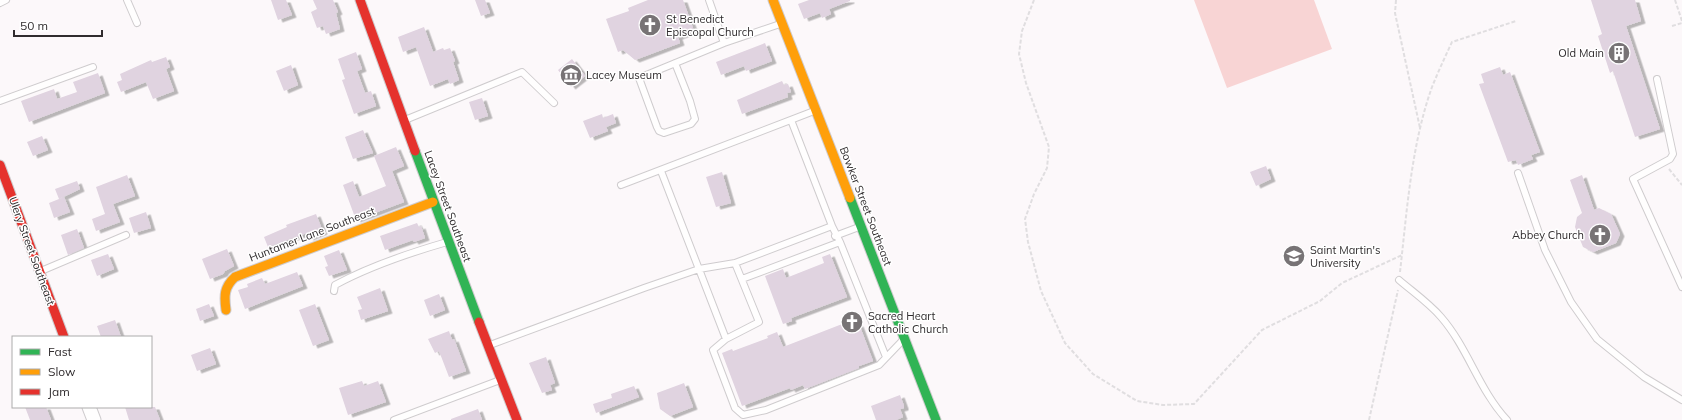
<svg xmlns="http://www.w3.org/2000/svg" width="1682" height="420" viewBox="0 0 1682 420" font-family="Mulish,sans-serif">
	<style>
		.green { fill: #f8d4d4 }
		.building { fill: #e0d3e0; filter: url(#shadow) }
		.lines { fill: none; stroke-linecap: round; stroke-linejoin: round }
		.lane-casing { stroke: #cfccce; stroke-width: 8 }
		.street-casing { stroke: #cfccce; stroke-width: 15 }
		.fast-casing { stroke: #cfccce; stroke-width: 11 }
		.slow-casing { stroke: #cfccce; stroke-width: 11 }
		.jam-casing { stroke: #cfccce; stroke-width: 11 }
		.path { stroke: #e0dee0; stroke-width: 2; stroke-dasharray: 4 2; stroke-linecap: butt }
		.lane { stroke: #fffefe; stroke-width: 6 }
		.street { stroke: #fffefe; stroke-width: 13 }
		.fast { stroke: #30b455; stroke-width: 9 }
		.slow { stroke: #ff9f0a; stroke-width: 9 }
		.jam { stroke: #e5322d; stroke-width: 9 }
		.labels { text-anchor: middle; stroke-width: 3; stroke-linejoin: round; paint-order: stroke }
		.poi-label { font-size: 11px; fill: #302c2e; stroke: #fff; text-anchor: start }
		.street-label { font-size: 11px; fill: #302c2e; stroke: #fff }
	</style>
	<defs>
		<filter id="shadow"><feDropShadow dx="4.5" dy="2.5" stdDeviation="0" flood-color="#0004"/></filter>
	</defs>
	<rect width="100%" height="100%" fill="#fcf8fa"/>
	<path class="green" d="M1194,0h120l18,49 -105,39z"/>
	<path class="building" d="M271,0h15l6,15 -14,5z
		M313,0h20l5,12 -2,1 4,16 -14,5 -3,-8 -6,2 -6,-16 6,-3z
		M475,0h10l5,13 -9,3z
		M648,0h35l11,31 -16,6 2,6 -45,17 -12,-10 -5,2 -12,-33 23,-8 -1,-3z
		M809,0h41v1l-21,8 2,5 -9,4 -2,-5 -16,6 -6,-15z
		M1591,0h44l6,21 -15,5 34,103 -25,8 -22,-66 -3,2 -12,-37 4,-2z
		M424,27l9,25 10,-4 1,2 6,-2 5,13 -2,1 6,18 -9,4 -2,-5 -18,7 -14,-39 -13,5 -5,-15z
		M765,43l7,18 -26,10 -2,-5 -23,9 -5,-13z
		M356,52l6,17 -5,2 8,22 6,-2 5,15 -22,8 -12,-34 3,-1 -7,-20z
		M166,57l4,10 -4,2 8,22 -21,8 -7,-17 -25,10 -4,-10 5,-2 -2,-6 31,-14 1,2z
		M572,59l13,17 -14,11 -13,-17z
		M291,65l7,20 -14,6 -8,-20z
		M1500,67l3,8 7,-3 30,80 -9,3 2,4 -15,6 -2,-5 -8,2 -29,-78 5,-1 -3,-9z
		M98,73l7,20 -76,29 -8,-21 33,-12 3,10 20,-7 -4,-10z
		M782,81l2,4 4,-1 3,8 -4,1 1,4 -46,17 -5,-14z
		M482,98l6,18 -13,4 -6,-18z
		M602,114l1,4 10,-4 3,9 -10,4 2,4 -18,7 -7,-17z
		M363,130l10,23 -20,6 -8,-22z
		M42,136l6,14 -15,6 -6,-14z
		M396,147l8,19 -12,5 12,31 -48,18 -13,-35 10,-4 6,16 27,-11 -12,-30z
		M1266,166l5,13 -15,7 -6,-14z
		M722,172l9,31 -15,4 -10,-30z
		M127,175l8,21 -22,8 7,18 -24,9 -4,-12 13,-5 -9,-27z
		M1582,175l12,35 5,-2 12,6 9,20 -4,9 -23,9 -10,-5 -8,-20 2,-10 5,-4 -12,-33z
		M77,181l3,8 -21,10 -4,-10z
		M64,197l6,15 -16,6 -5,-15z
		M146,212l5,16 -17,5 -5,-15z
		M316,214l7,18 -14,6 -2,-5 -39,14 -4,-10 23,-10 -1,-2z
		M417,223l2,4 2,-1 4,12 -11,4 -1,-2 -28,10 -5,-14z
		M77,229l7,19 -16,7 -7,-20z
		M227,249l7,17 -9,5 -2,3 -13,5 -8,-20z
		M339,250l8,20 -18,6 -4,-9 3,-1 -4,-10z
		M108,254l6,15 -17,7 -6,-16z
		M830,254l17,43 -56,21 1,3 -9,3 -18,-48 18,-7 3,9 38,-15 -2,-6z
		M297,272l6,14 -58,23 -7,-19 10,-3 -1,-3 15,-6 3,6z
		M380,288l8,23 -27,9 -3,-10 4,-1 -5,-12z
		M439,294l6,16 -15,6 -6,-16z
		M209,304l5,12 -14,5 -4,-12z
		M315,304l14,36 -16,6 -14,-36z
		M855,319l2,6 2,-1 14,37 -14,5v2l-54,21 -2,-4 -12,5 -1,-2 -48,18 -20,-53 10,-4 1,2 35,-13 -1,-2 10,-4 6,15z
		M115,320l6,17h-20l-4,-11z
		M449,331l3,9 2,-1 12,32 -17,6 -10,-26 -4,2 -7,-14z
		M210,348l6,16 -19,7 -6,-16z
		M546,357l9,26 -5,2 2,5 -10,3 -13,-30z
		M362,381l2,5 14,-5 8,21 -38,13 -9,-27z
		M684,383l9,24 -23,9 -10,-7 -3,-16z
		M634,386l5,11 -43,16 -3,-9 19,-6 -1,-4z
		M900,395l4,11v2l-4,1 3,8 -7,3h-20l-5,-14z
		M25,407h21l5,13h-21z
		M125,407h30l5,13h-31z
		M478,409l4,11h-31v-1z"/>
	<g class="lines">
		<g class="lane-casing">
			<path id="lane" d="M127,0l10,23
				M709,0l15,43
				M0,3l6,-3
				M675,63l15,38 5,18 -4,5 -27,9 -5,-2 -2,-4 -18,-49 85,-35 56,-19
				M1657,79l16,75 -3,5 -37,20 49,108
				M0,101l93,-34
				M405,120l117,-48 32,31
				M791,120l41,106
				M661,171l65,168 33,-17 -24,-59
				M1518,173l27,77 26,52 26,37 47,38 38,23
				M621,185l193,-74
				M835,236l24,-9
				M41,271l85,-36
				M742,279l98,-37
				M1399,280c14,12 30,23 42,37 27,31 38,73 66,103
				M334,291l1,-6c35,-19 74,-32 112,-43
				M726,339l-13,11 22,58 8,7 23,-5 113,-45 23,-24
				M490,345l154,-57 55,-19 36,-6 97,-37 8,16 46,115
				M394,420l106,-40"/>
		</g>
		<g class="street-casing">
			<path id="street" d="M89,407l5,13"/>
		</g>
		<g class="fast-casing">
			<path id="fast" d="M415,151l64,171
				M850,198l86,222"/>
		</g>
		<g class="slow-casing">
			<path id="slow" d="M773,0l77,198
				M226,310c-2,-14 -2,-23 9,-33l198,-75"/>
		</g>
		<g class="jam-casing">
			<path id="jam" d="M360,0l55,151
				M0,165l64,172
				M479,322l38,98"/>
		</g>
		<path class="path" d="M1034,0l-12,31 -3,23 7,29 23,64 -2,21 -13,26 -9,25 3,23 13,49 24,52 28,31 44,27 26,4 31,-1 68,-74 58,-29 22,-18 60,-28
			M1396,0l-1,13 25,115
			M1675,0l7,21
			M1672,26l10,-3
			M1669,169l13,16
			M1400,272c7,-61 11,-126 32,-185 6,-15 13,-30 20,-45l64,-21
			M1369,420l29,-130"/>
		<use href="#lane" class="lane"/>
		<use href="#street" class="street"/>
		<use href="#fast" class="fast"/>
		<use href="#slow" class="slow"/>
		<use href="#jam" class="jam"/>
	</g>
	<defs>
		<g id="church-disc" transform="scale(1.15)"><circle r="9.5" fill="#777375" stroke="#fff"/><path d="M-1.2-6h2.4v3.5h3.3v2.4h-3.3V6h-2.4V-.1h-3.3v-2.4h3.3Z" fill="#fff"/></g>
		<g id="building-disc" transform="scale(1.15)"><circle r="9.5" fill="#777375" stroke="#fff"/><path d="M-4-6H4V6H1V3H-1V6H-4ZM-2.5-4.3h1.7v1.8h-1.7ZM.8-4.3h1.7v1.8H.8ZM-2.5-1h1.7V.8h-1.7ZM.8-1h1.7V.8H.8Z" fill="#fff"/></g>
		<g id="museum-disc" transform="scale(1.15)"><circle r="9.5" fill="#777375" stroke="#fff"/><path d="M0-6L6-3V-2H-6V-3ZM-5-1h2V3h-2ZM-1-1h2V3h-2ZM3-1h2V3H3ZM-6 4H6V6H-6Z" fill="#fff"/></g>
		<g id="university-disc" transform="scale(1.15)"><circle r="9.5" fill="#777375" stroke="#fff"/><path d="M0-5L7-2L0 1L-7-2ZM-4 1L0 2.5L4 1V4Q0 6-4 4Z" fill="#fff"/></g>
	</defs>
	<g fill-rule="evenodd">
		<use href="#church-disc" x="650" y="25"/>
		<use href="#building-disc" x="1619" y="53"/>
		<use href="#museum-disc" x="571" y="75"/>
		<use href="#church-disc" x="1600" y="235"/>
		<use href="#university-disc" x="1294" y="256"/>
		<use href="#church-disc" x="852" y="322"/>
	</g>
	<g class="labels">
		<g class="poi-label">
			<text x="666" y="23">St Benedict<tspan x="666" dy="13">Episcopal Church</tspan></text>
			<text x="1604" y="57" text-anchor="end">Old Main</text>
			<text x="586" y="79">Lacey Museum</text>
			<text x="1584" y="239" text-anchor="end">Abbey Church</text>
			<text x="1310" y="254">Saint Martin's<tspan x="1310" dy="13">University</tspan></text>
			<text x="868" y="320">Sacred Heart<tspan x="868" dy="13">Catholic Church</tspan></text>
		</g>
		<g class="street-label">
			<text transform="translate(448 206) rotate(70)" y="4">Lacey Street Southeast</text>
			<text transform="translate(866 206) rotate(69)" y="4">Bowker Street Southeast</text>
			<text transform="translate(312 234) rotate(-21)" y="4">Huntamer Lane Southeast</text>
			<text transform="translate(32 251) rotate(70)" y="4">Ulery Street Southeast</text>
		</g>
	</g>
	<rect x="12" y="336" width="140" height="72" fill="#ffffff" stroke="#acabab"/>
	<rect x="20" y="349" width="20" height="6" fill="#30b455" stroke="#acabab"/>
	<text x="48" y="356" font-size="12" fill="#302c2e">Fast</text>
	<rect x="20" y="369" width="20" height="6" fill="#ff9f0a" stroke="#acabab"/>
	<text x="48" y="376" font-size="12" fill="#302c2e">Slow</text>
	<rect x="20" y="389" width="20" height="6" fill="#e5322d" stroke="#acabab"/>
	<text x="48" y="396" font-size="12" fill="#302c2e">Jam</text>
	<path d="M14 30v6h88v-6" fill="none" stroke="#302c2e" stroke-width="2"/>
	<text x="20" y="30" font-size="12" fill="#302c2e" stroke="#ffffff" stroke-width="3" paint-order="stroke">50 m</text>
</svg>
